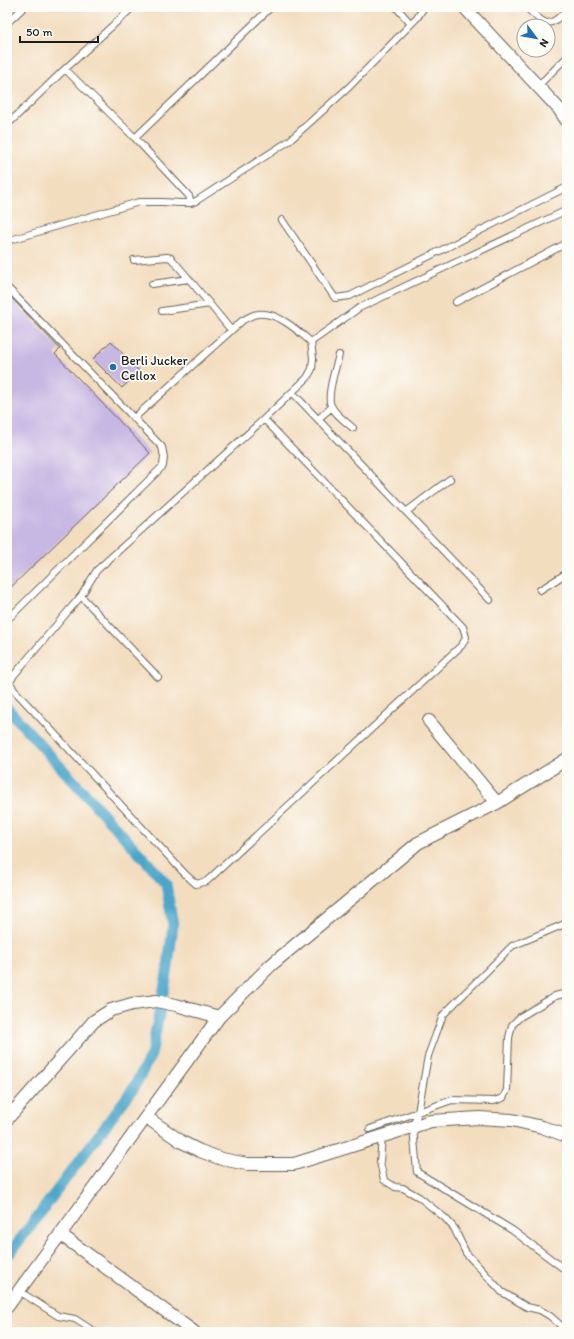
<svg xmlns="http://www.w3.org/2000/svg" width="574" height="1339" viewBox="0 0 574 1339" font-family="Itim,sans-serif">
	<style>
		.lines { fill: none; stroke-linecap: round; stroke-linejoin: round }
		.canal { stroke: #4da6ca; stroke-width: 11 }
		.building { fill: #c7b7e3 }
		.lane-casing { stroke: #676055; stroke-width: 8 }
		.street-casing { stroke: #676055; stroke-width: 14 }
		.lane { stroke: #fff; stroke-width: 6 }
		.street { stroke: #fff; stroke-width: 12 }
		.poi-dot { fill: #1f6fb2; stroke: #fdfcf7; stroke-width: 1.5 }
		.labels { text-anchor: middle; stroke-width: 3.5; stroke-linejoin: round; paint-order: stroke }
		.poi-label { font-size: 13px; fill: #1c1c1c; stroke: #fdfcf7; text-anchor: start }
	</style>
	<rect width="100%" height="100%" fill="#fdfcf7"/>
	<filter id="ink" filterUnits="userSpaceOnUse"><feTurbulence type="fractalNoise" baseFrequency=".025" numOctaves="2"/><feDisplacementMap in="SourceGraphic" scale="8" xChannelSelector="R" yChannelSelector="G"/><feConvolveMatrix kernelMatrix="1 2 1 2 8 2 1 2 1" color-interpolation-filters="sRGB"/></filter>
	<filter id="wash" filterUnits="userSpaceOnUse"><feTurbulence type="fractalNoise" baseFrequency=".012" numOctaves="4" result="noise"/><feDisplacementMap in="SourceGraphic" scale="16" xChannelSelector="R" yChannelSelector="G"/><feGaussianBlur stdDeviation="0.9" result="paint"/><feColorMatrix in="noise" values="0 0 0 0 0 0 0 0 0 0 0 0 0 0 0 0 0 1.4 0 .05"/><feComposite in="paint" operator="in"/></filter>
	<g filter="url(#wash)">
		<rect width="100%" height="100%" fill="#f3ddbf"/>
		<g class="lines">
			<path class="canal" d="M7,708l141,155 18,21 7,41 -6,49 -16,81 -18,34 -126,168"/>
		</g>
		<g id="blocks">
			<path class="building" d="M7,293l53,56 -5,5 95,99 -143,138z
				M111,341l28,30 -17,17 -29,-29z"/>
		</g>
	</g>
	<g filter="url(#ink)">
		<use href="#blocks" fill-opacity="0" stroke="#676055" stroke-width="1"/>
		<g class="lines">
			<g class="lane-casing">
				<path id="lane" d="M526,7c19,18 21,23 41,3
					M7,23l17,-16
					M411,24l6,-6 7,-11
					M65,69l70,69 54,58 2,7
					M7,81l2,2
					M538,86l29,-29
					M7,125l58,-56 68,-62
					M135,138l136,-131
					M282,220l53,78 15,-2 217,-109
					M7,241l132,-39h23l19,1h10l5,-2 93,-60 59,-53 63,-64 -15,-17
					M134,260l33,-3 4,1 18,21 42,51
					M152,284l37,-5
					M7,287l155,160 2,10 -1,9 -156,154
					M456,302l111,-59
					M162,311l48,-7
					M339,355c-3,12 -13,40 -8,51 5,9 15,16 22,22
					M292,392l198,208
					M134,418l109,-98c5,-2 10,-6 15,-6 20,-2 39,16 53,28l48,-34 208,-98
					M264,419l199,208 3,10 -4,8 -255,236 -11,3 -10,-9 -172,-185 -4,-8 4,-7 67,-79 16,-26 167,-151 43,-41 5,-9 1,-11 -2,-16
					M318,419l14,-12
					M406,512l44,-33
					M540,590l27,-17
					M81,596l77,81
					M567,923l-55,23 -69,69 -15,41 -10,56 -5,15 4,45 95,58 55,41
					M370,1129l82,-29 42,1 9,-3 4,-8 2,-52 3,-13 8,-8 35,-21 12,-3
					M382,1137l-2,25 4,18 11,7 8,1 16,9 26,21 9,10 12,25 36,39 25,15 13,3 10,6 17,15
					M19,1291l39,25 17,3 20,13"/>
			</g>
			<g class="street-casing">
				<path id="street" d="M464,7l95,102 8,12
					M429,721l68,82
					M146,1117l36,25 18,9 22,8 25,5h47l137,-43 48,-3 33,2 30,7 25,9
					M7,1119l87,-98 17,-11 21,-6 24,-3 20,4 43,12
					M60,1234l134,98
					M7,1307l212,-290 52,-52 147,-122 79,-40 70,-44"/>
			</g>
			<use href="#lane" class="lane"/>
			<use href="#street" class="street"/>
		</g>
	</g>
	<circle class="poi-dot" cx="113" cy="367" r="4"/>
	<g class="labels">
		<g class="poi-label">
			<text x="121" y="365">Berli Jucker<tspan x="121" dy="15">Cellox</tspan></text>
		</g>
	</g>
	<rect width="574" height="1339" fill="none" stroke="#fdfcf7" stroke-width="24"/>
	<g transform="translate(536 38) rotate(122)"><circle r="19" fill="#fdfcf7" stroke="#a3a29f"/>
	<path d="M0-3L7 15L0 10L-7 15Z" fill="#1f6fb2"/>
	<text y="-6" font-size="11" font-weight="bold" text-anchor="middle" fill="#1c1c1c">N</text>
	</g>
	<path d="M20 36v6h78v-6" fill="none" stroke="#1c1c1c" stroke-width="2"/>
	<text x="26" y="36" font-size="12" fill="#1c1c1c" stroke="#fdfcf7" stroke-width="3" paint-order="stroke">50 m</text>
</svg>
